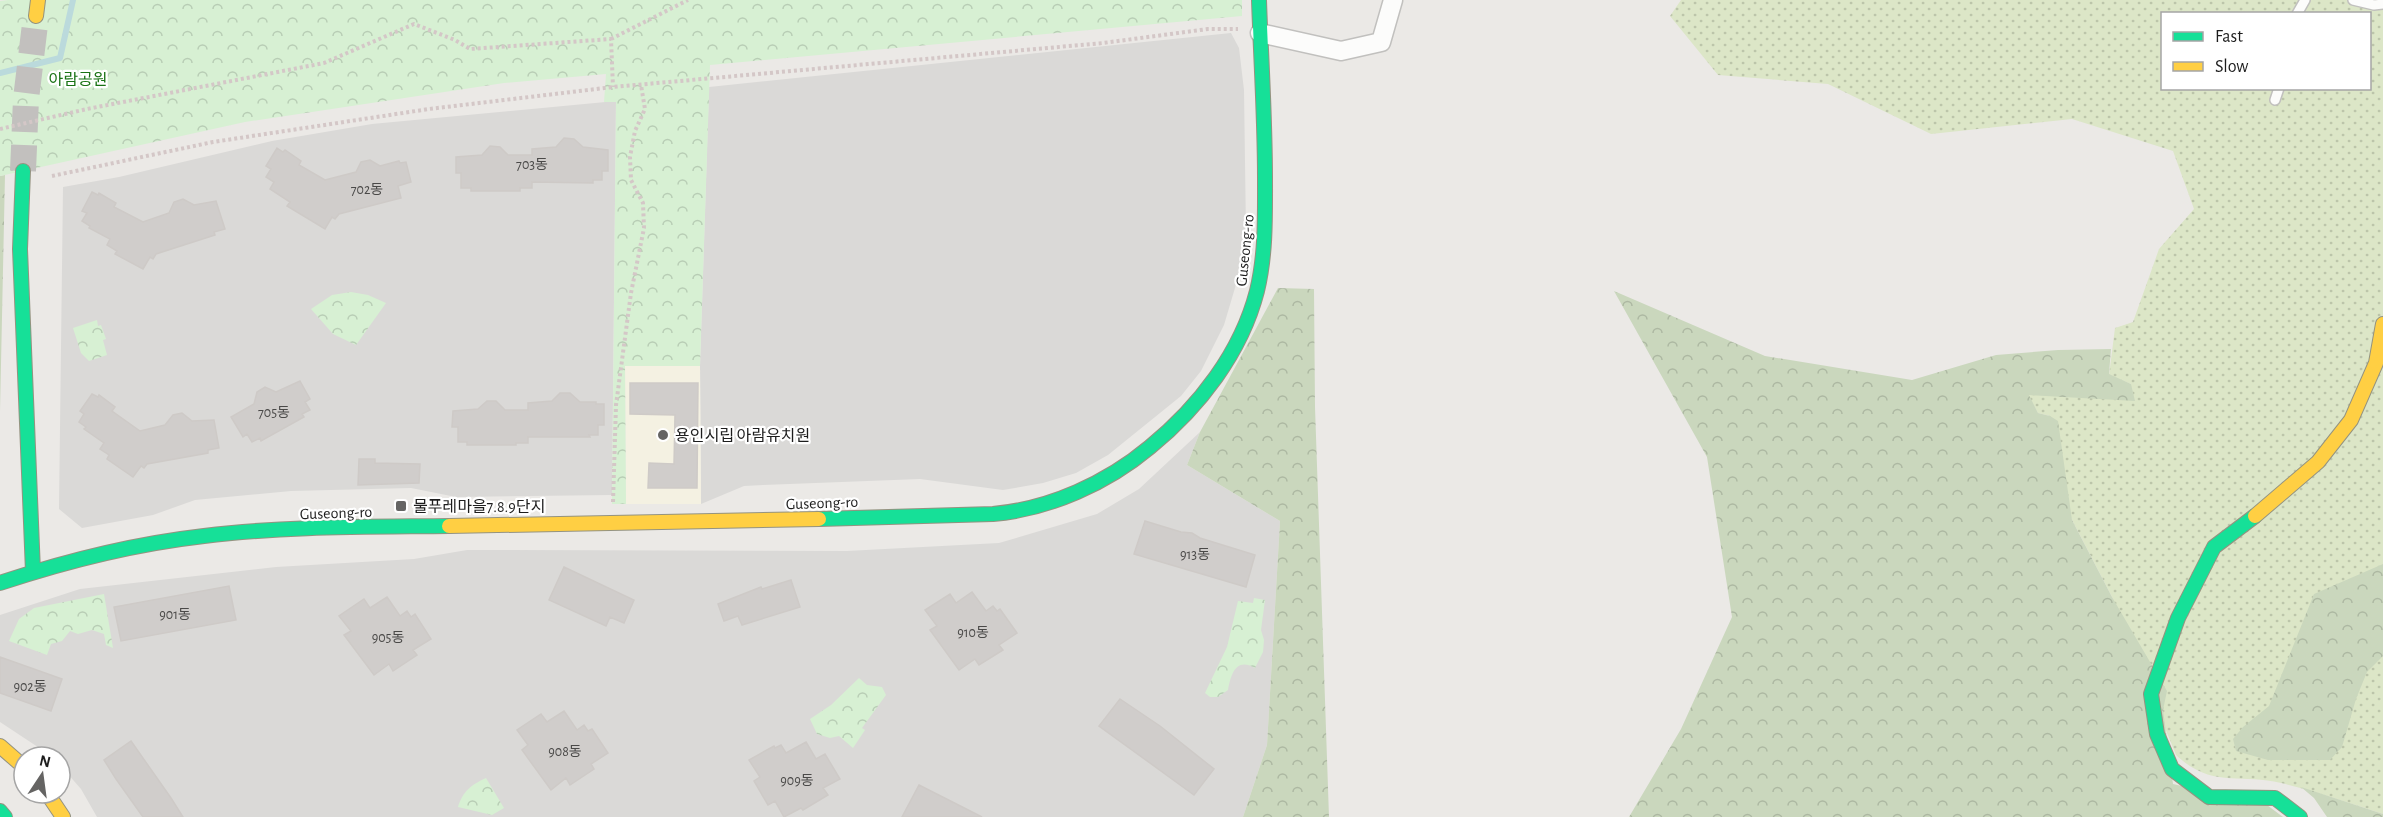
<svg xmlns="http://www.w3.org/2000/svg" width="2383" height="817" viewBox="0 0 2383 817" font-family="'Alegreya Sans','Noto Sans KR',sans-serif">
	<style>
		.residential { fill: #dad9d7 }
		.education { fill: #f4f1e2 }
		.grass { fill: url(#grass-dots); fill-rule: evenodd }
		.forest { fill: url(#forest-crowns) }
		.park { fill: url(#park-crowns) }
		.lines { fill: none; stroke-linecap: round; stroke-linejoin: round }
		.stream { stroke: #bbdadc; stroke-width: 6 }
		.building { fill: #d0cdcb; stroke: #cecac7; stroke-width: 1.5 }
		.secondary-tunnel { stroke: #c2c0be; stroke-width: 26; stroke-dasharray: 26 13; stroke-linecap: butt }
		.lane-casing { stroke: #c1c0be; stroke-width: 12 }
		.street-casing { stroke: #c1c0be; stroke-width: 21 }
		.fast-casing { stroke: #949380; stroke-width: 16 }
		.slow-casing { stroke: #949380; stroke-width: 16 }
		.path { stroke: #d4c7c7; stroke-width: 4; stroke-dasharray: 3 3; stroke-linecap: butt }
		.lane { stroke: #fcfcfb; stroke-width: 9 }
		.street { stroke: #fcfcfb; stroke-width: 18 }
		.fast { stroke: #16e098; stroke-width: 14 }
		.slow { stroke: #ffcf43; stroke-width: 14 }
		.poi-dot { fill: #656463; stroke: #fff; stroke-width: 2 }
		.labels { text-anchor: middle; stroke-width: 4.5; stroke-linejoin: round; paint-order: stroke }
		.number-label { font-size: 14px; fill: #4a4948 }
		.park-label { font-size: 16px; fill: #197214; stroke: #fff }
		.street-label { font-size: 16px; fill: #1d1d1d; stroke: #fff }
		.poi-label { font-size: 16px; fill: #1d1d1d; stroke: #fff; text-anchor: start }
	</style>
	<defs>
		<pattern id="grass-dots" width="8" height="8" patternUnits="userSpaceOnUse" patternTransform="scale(1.5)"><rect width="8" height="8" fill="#dce6c7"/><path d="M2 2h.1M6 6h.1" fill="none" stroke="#bcc5aa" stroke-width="1.8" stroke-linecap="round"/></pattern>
		<pattern id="forest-crowns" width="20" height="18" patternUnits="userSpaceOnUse" patternTransform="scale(1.5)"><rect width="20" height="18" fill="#cad7bd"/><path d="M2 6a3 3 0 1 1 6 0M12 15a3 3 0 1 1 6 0" fill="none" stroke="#adb8a2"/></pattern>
		<pattern id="park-crowns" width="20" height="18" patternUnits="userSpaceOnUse" patternTransform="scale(1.5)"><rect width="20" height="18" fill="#d7f0d3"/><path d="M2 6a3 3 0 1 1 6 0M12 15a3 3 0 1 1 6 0" fill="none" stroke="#b8cdb5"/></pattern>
	</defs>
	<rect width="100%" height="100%" fill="#ebe9e6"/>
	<path class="residential" d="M1231,33l8,15 5,42 2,143 -6,38 -16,54 -23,46 -20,25 -73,59 -32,18 -33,10 -40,7 -83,-11 -157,6 -19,1 -43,18 -1,-138 9,-279z
		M616,101l-4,394 -156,2 -45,-9 -120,3 -96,9 -42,15 -71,13 -23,-19 4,-322 56,-10 153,-36 100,-17z
		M1200,432l-13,33 93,56 -13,224 -24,72h-1146l-16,-28 -21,-24v-8h-7l-53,-35v-107l80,-26 196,-22 138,-8 53,-9 380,1 152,-8 98,-29 42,-25z"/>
	<path class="education" d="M625,366h75l1,138h-75z"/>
	<path class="grass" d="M1681,0h702v814c-34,-11 -67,-23 -102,-31 -41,-10 -69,6 -105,-28l-64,-158 -41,-79 -21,-102 -12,-3 -10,-18 103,-11 -22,-9 6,-47 18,-6 26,-73 35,-40 -21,-58 -101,-32 -141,15 -103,-50 -110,-9 -48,-59zM2162,14h208v74h-208z"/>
	<path class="forest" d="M5,175l-5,237v-236z
		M1278,288l36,1 1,118 14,410h-86l24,-72 13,-224 -93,-56 13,-33z
		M1614,291l151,65 147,24 84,-25 62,-5 53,-1 -2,25 22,10 4,17 -106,-6 9,18 12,3 8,5 14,99 40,77 55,94 -4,19 10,74 94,21 16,12h-654l52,-88 51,-112 -25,-160z
		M2383,564v92l-16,16 -11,27 -14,48 -12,13h-62l-32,-9 -3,-12 10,-12 26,-21 45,-112z
		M2301,787l82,27v3h-56l-13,-19z"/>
	<path class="park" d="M8,0h1234v16l-532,49 -10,301h-75l1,138h-14l4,-402h-12l2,-28 -102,9 -259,39 -245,54v-175z
		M351,292l17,3 18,8 -30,42 -23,-11 -22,-25 21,-14z
		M97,320l1,6 3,-1 5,14 -3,1 4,15 -18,6 -8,-8 -8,-25z
		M104,594l9,54 -7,-3 -2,-11 -12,-4 -14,4 -8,-3 -8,10 -11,3 -4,11 -38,-14 10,-22 15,-11z
		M1254,598l11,2 -4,30 3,10 -1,12 -8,16c-19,-11 -24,6 -27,22l-10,7h-8l-5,-4 22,-46 11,-46 15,2z
		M859,678l8,7 15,2 4,8 -24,33 3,2 -12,18 -14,-12 -9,2 -13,-4 -7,-15 21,-14z
		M486,778l18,30 -12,7 -34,-8c5,-16 13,-22 28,-29z"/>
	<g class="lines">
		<path class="stream" d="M0,73l60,-15 13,-58"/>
	</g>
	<path class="building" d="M564,138l10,1 9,8 25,3v21h-6v9h-9v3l-61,-1v6h-12v3h-49v-3h-10v-15h-5v-16l26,-2 8,-9 10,1 8,8h24v-6l24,-2z
		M277,148l6,4 2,-2 16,11 -2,4 26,15 31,-8 5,-10 9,-2 10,6 19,-5 1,2 6,-1 5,20 -13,4 3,12 -62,16 -4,5 -3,-2 -7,12 -38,-23 3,-4 -20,-13 4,-7 -8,-5 5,-8 -5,-3z
		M92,192l6,3 1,-2 17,10 -2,4 29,15 26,-9 5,-11 9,-3 11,6 22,-4 9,28 -11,3 1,3 -59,19 -3,5 -3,-2 -7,12 -28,-15 2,-3 -10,-6 3,-6 -21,-11 1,-2 -8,-5 5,-8 -5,-2z
		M300,381l10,18 -5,3 5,8 -8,4 2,3 -43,24 -1,-3 -8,4 -5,-8 -4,3 -12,-20 23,-13 3,-12 8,-5 11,5z
		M630,383h68l-1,105h-49l1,-25 25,1 1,-49 -45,-1z
		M560,393h10l10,9h16v2h8v21h-6v10h-9l1,2h-62v6h-12v2h-49v-3h-9v-15h-6l1,-16 25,-2 9,-8h9l9,9h23v-7l24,-2z
		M92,394l6,3 1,-2 16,12 -3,4 28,20 25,-6 8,-10 9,-2 10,8 22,-1 5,28 -11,2v3l-61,11 -3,4 -3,-2 -8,11 -26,-18 2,-4 -9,-6 4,-6 -20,-14 2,-2 -7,-5 5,-8 -4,-3z
		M359,459h16v4l45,1 -1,19 -61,2z
		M1145,521l36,11 11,1 8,5 55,17 -9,32 -112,-33z
		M564,567l70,33 -10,23 -14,-6 -4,9 -57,-26z
		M791,580l9,27 -58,18 -4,-9 -14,5 -6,-17 43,-17 1,2z
		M229,586l7,34 -115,21 -7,-34z
		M972,592l14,19 7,-5 4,5 3,-2 17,24 -18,12 4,5 -24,15 -4,-6 -16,11 -29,-40 7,-4 -12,-16 25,-16 6,9z
		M387,597l13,19 7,-5 4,6 4,-3 16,25 -18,11 4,5 -24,16 -4,-7 -15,11 -30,-40 7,-4 -12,-15 25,-17 6,9z
		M0,657l62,22 -11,32 -51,-18z
		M1120,699l40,27 54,43 -20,26 -95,-69z
		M564,711l13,19 7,-5 4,6 4,-2 16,24 -17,11 3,5 -24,16 -4,-7 -15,12 -29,-40 6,-5 -11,-15 24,-16 6,8z
		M131,741l40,57 12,19h-40l-27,-38 -12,-19z
		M806,742l10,17 9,-5 15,25 -17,9 5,7 -25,15 -2,-2 -17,9 -9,-16 -7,4 -14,-24 6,-4 -11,-17 25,-14 1,2 6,-3 5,8z
		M919,785l63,32h-80z"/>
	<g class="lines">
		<path class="secondary-tunnel" d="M23,171l3,-72 10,-83"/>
		<g class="lane-casing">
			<path id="lane" d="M2353,0l21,5 9,-1
				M2297,14l8,-14
				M2275,100l4,-12"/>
		</g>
		<g class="street-casing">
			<path id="street" d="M1260,33l81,18 40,-9 12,-42"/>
		</g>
		<g class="fast-casing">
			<path id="fast" d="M23,171l-3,78 13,323
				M2255,516l-41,31 -36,71 -27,76 6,40 15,35 37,28 66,1 25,19
				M819,519l174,-5c57,-5 114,-31 157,-67 49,-40 91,-94 107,-156 9,-37 8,-75 8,-113 0,-60 -4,-119 -6,-178
				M0,583c66,-22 134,-39 204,-47 81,-10 163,-9 245,-10
				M0,811l5,6"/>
		</g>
		<g class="slow-casing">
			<path id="slow" d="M36,16l2,-16
				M2255,516l63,-54 33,-42 25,-57 7,-39
				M449,526l370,-7
				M0,746l24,21
				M47,793l16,24"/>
		</g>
		<path class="path" d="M611,39l77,-39
			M0,129l87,-20 237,-46 90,-39 41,16 15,9 141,-10 2,48
			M52,176l161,-34 216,-33 184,-22 490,-44 105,-14h30
			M613,502l3,-97 15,-112 13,-65 -1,-25 -12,-23 -1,-23 5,-26 10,-22 -4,-24"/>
		<use href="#lane" class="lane"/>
		<use href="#street" class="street"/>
		<use href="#fast" class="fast"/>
		<use href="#slow" class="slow"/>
	</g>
	<g class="poi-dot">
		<circle cx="663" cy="435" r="6"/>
		<rect x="395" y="500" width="12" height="12" rx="3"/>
	</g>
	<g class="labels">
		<g class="number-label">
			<text x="532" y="169">703동</text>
			<text x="367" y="194">702동</text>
			<text x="274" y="417">705동</text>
			<text x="1195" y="559">913동</text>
			<text x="175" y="619">901동</text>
			<text x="973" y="637">910동</text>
			<text x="388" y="642">905동</text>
			<text x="30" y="691">902동</text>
			<text x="565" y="756">908동</text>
			<text x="797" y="785">909동</text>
		</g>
		<g class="park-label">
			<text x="78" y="85">아람공원</text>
		</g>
		<g class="street-label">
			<text transform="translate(1244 250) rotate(-84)" y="6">Guseong-ro</text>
			<text transform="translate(822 502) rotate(-2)" y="6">Guseong-ro</text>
			<text transform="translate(336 512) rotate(-2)" y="6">Guseong-ro</text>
		</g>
		<g class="poi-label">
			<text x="675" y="441">용인시립 아람유치원</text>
			<text x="413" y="512">물푸레마을7.8.9단지</text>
		</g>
	</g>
	<rect x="2161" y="12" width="210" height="78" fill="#ffffff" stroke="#a5a5a5" stroke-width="1.5"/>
	<rect x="2173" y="32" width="30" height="9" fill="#16e098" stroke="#a5a5a5" stroke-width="1.5"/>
	<text x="2215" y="42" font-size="18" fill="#1d1d1d">Fast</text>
	<rect x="2173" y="62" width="30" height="9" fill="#ffcf43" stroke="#a5a5a5" stroke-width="1.5"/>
	<text x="2215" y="72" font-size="18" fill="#1d1d1d">Slow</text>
	<g transform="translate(42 775) rotate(13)"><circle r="28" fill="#ffffff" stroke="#a5a5a5" stroke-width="1.5"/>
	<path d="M0-4.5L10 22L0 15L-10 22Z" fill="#656463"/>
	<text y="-9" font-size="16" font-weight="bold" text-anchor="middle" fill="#1d1d1d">N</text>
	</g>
</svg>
